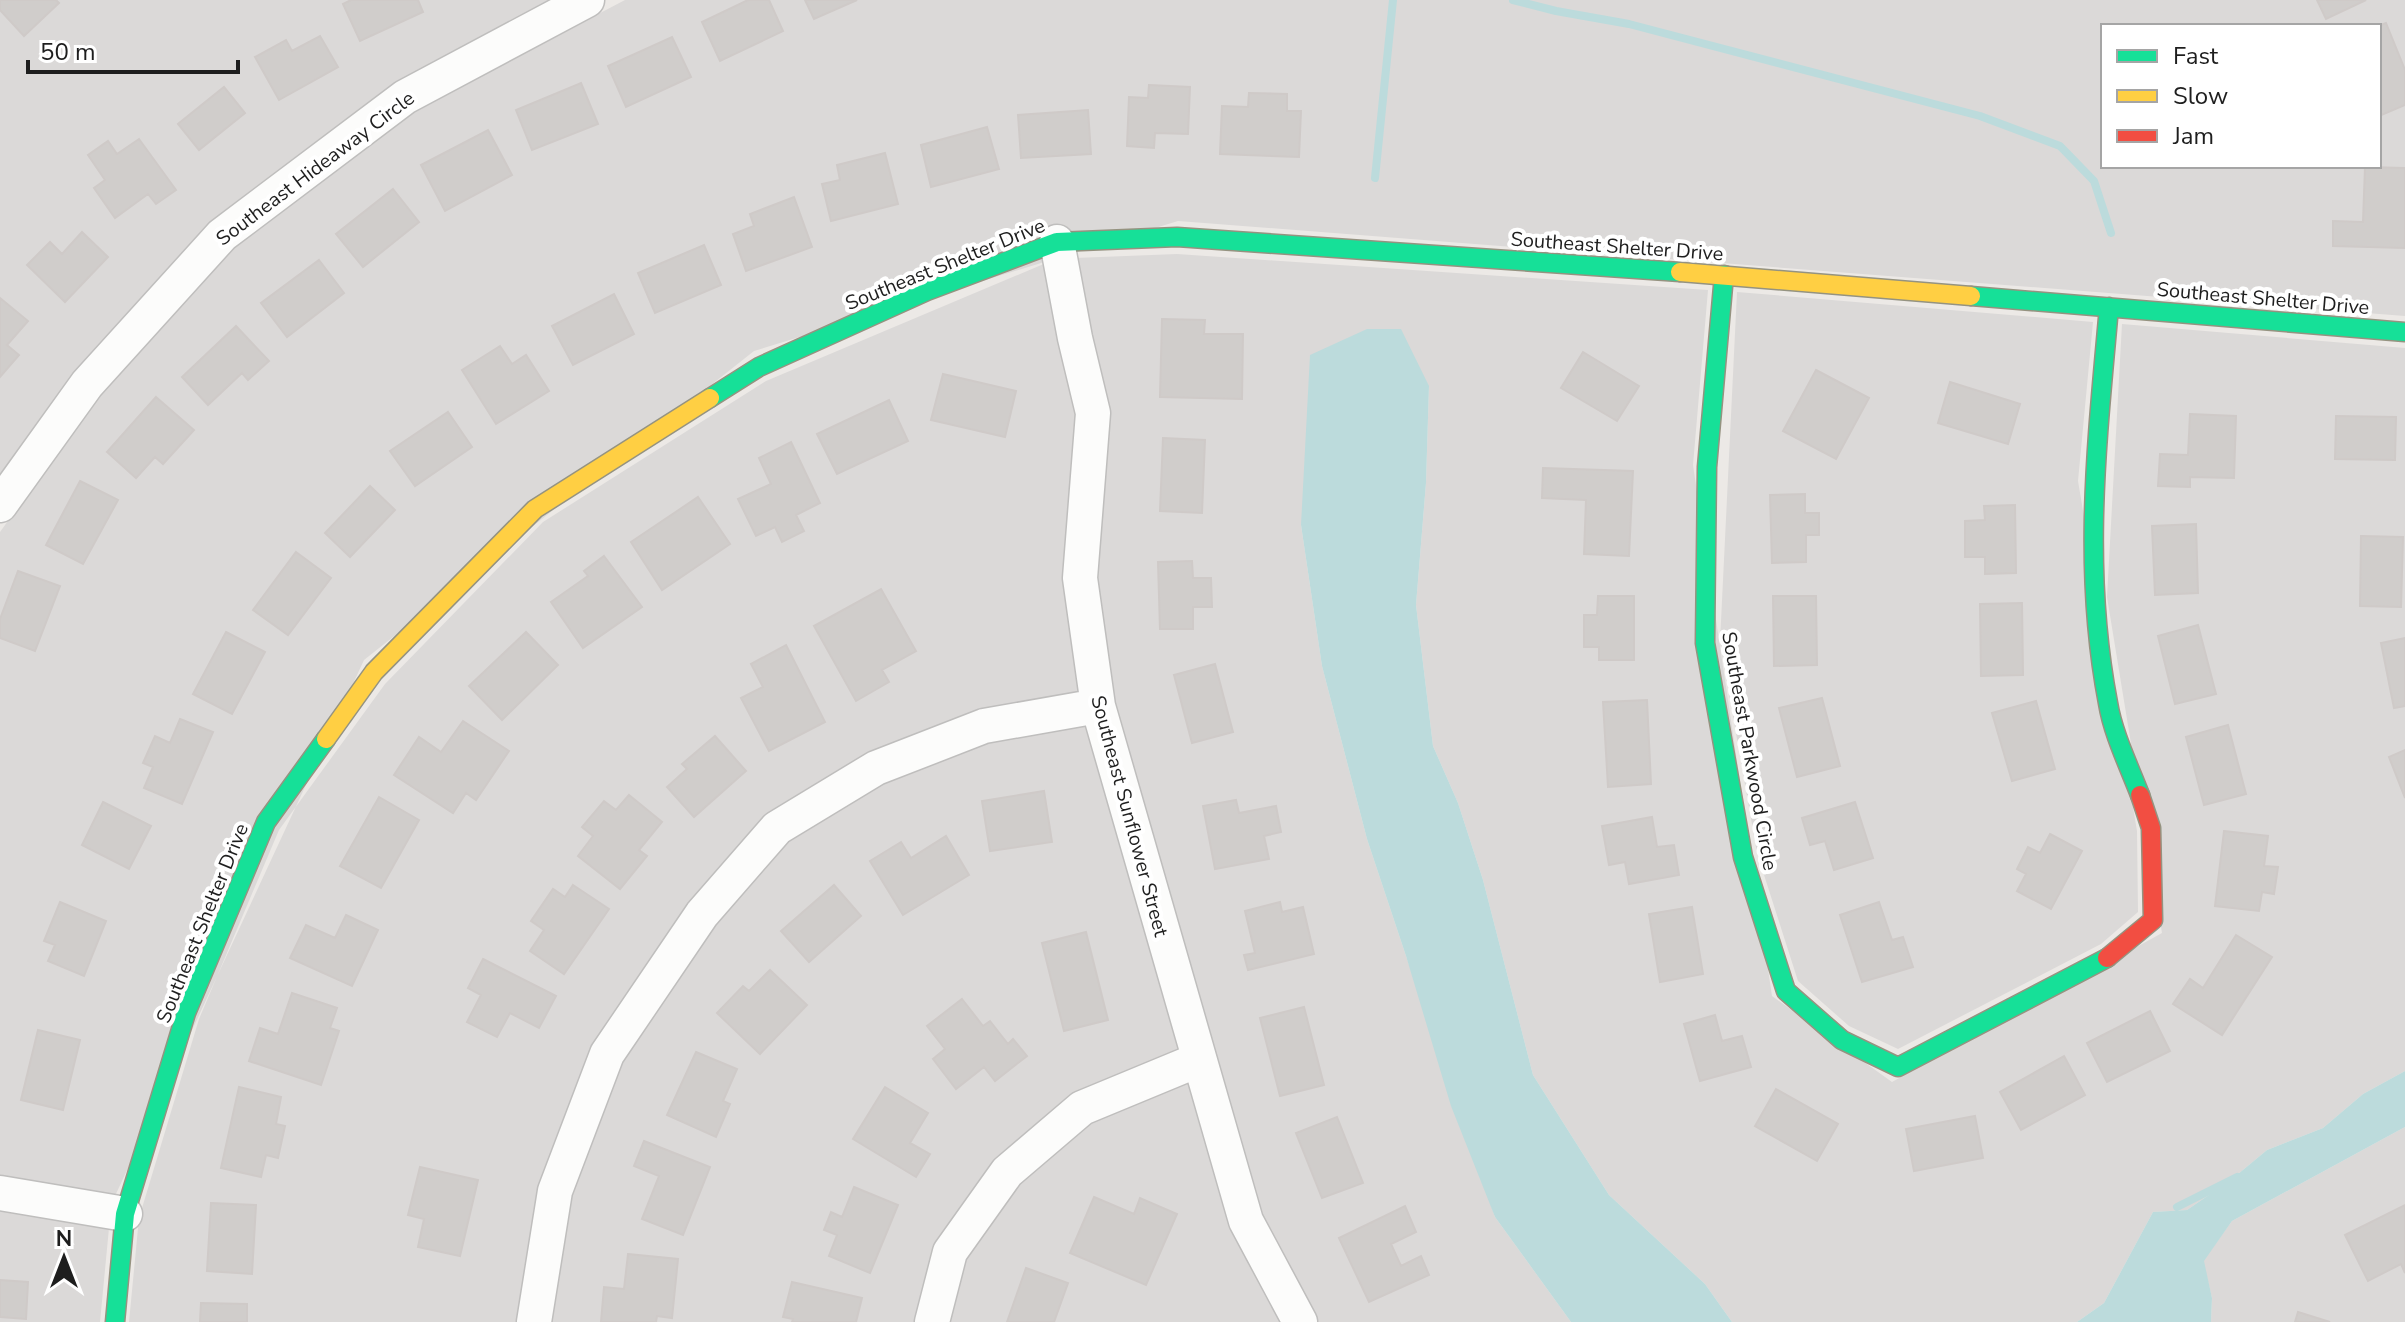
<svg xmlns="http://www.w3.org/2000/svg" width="2405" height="1322" viewBox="0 0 2405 1322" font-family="'Nunito Sans',sans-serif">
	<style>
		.residential { fill: #dbd9d8; fill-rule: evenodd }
		.water { fill: #bcdbdc }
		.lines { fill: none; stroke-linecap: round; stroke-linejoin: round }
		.stream { stroke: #bcdbdc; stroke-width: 8 }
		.building { fill: #d0cdcb; stroke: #cfcac8; stroke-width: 2 }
		.street-casing { stroke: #bfbebd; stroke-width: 37 }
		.fast-casing { stroke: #959380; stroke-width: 21 }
		.slow-casing { stroke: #959380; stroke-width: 21 }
		.jam-casing { stroke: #959380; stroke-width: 21 }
		.street { stroke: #fcfcfb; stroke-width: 34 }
		.fast { stroke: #16e098; stroke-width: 18 }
		.slow { stroke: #ffcf43; stroke-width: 18 }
		.jam { stroke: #f24e42; stroke-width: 18 }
		.labels { text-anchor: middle; stroke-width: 8; stroke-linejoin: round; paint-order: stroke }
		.street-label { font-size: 20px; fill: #1e1e1e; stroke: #fff }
	</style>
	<rect width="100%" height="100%" fill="#ece9e6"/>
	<path class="residential" d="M0,0h553l-154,82 -399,397z
		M625,0h1780v316l-1227,-95 -424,130 -390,309 -249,536 -115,-20v-644l98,-136 133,-148 182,-137zM2103,26h276v140h-276z
		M1177,254l531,36 -15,175 79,531 120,86 270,-149 -55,-336 15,-273 283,24v723l-42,23 -40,34 -56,22 -35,29 -45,31 -34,2 -49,91 -27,19h-345l-27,-38 -96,-89 -76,-120 -50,-195 -25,-77 -25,-57 -17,-141 10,-122 3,-97 -128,139 21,141 45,173 39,117 89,261 76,105h-254l-58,-108 -147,-512 -18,-124 -19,-320z
		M1046,263l32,152 3,277 -212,62 -274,290 -76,278h-390l10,-104 60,-199 80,-189 106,-146 158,-162 223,-141z
		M1737,292l356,30 -15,159 59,350 1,81 -37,32 -203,105 -49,-23 -51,-45 -41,-128 -37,-211z
		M1088,724l92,326 -107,45 -156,227h-368l21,-125 50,-136 93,-137 73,-82 96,-59 105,-41z
		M1189,1081l94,241h-335l15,-62 54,-76 72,-61z
		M2405,1127v195h-194l1,-24 -9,-37 29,-40z
		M0,1209l109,19 -9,94h-100z"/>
	<path class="water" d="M1367,329h34l28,57 -3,97 -10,122 17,141 25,57 25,77 50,195 76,120 96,89 27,38h-161l-76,-105 -44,-111 -45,-150 -39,-117 -45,-173 -21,-141 9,-170z
		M2405,1071v56l-173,94 -28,40 8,37 -1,24h-134l27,-19 49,-91 34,-2 45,-31 35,-29 56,-22 40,-34z"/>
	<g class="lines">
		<path class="stream" d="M1513,0l43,11 73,13 351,92 80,30 34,35 17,52
			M1375,178l18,-178
			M2177,1207l60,-30"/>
	</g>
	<path class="building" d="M0,0h56l3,3 -35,33 -24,-26z
		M351,0h67l5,12 -63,29 -17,-37z
		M748,0h21l14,31 -63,30 -18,-39z
		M805,0h52l-43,19z
		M2317,0h49l-40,19z
		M2386,23l19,47v35l-26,11 -1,-90z
		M320,36l18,31 -59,33 -24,-43 31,-17 6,11z
		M672,37l19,40 -65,30 -18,-41z
		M581,83l17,41 -66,26 -16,-40z
		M1149,85l41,2 -2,47 -33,-1 -1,15 -27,-2 2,-49 19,1z
		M224,87l21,26 -46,37 -21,-26z
		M1249,93l38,1v17h14l-2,46 -79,-3 2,-48 26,1z
		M1088,110l3,44 -70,4 -3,-43z
		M987,127l12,42 -68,18 -10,-42z
		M488,130l24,45 -67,36 -24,-46z
		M139,139l37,51 -20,14 -8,-10 -33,24 -21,-30 11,-8 -17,-25 20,-14 9,13z
		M885,153l13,51 -67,17 -9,-37 18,-4 -3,-15z
		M2365,167l40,1v80l-72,-2v-25l30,1z
		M393,189l26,33 -56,45 -27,-33z
		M794,197l18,50 -66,24 -13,-37 21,-8 -4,-12z
		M82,232l26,25 -43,45 -38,-37 23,-23 12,12z
		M704,245l17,40 -66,28 -17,-40z
		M319,260l25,33 -57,44 -26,-34z
		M614,294l20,40 -61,31 -21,-39z
		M0,298l28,23 -21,24 12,10 -19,22z
		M1162,319l43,1 -1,14h39l-1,65 -82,-2z
		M236,326l33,35 -21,19 -6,-7 -34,32 -26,-28z
		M500,346l12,18 14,-9 23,36 -53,33 -34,-54z
		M1583,352l56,34 -22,35 -56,-33z
		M1816,370l53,28 -33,61 -53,-28z
		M943,374l73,17 -11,46 -74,-17z
		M1950,382l70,22 -12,40 -70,-21z
		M156,397l38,33 -31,34 -8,-7 -19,21 -29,-26z
		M889,400l19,41 -71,33 -20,-40z
		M448,412l24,35 -57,39 -25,-35z
		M2190,414l46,2 -2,62 -44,-1v10l-32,-1 2,-32 28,1z
		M2336,416l60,1 -1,43 -60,-1z
		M1163,438l42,2 -3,73 -42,-2z
		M791,442l29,61 -24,12 8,16 -22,11 -7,-15 -19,9 -18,-37 33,-15 -12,-26z
		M1543,468l90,3 -4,85 -45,-2 2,-54 -44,-2z
		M80,481l38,19 -35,64 -37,-19z
		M370,486l25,24 -45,47 -25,-24z
		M1805,494v19h14v22h-13v27l-34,1 -2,-68z
		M698,497l32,47 -68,46 -31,-48z
		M2015,505l1,68 -31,1v-17h-20v-36l20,-1 -1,-14z
		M2196,524l2,69 -43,2 -3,-69z
		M2361,536l42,1 -2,70 -41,-1z
		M296,552l35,26 -43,57 -35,-25z
		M604,556l38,51 -59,41 -32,-46 37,-26 -4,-5z
		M1192,561l1,17h18l1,29h-19v22h-33l-2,-67z
		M18,571l42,15 -25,65 -35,-13v-19z
		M881,589l35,62 -34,19 7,12 -33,19 -42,-75z
		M1598,596h36v64h-35v-13h-15v-32h13z
		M1773,596h43l1,69 -43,1z
		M2022,603l1,72 -42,1 -1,-72z
		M2198,625l18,69 -41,10 -17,-68z
		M226,632l39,20 -33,62 -39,-20z
		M526,632l32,33 -56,55 -33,-34z
		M2405,638v68l-11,2 -13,-65z
		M786,645l39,77 -56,29 -28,-53 22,-11 -12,-23z
		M1215,664l18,68 -41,11 -18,-68z
		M1822,698l18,68 -43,11 -18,-69z
		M1647,700l4,84 -43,3 -5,-85z
		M2036,701l19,68 -43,12 -20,-68z
		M180,719l33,13 -31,72 -38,-16 9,-21 -10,-4 12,-27 15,7z
		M463,721l46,30 -33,49 -10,-7 -13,20 -59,-38 25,-38 22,15z
		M2228,725l18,69 -42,11 -18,-68z
		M715,736l31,35 -52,46 -27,-30 20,-18 -5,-5z
		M2405,750v48l-16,-41z
		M1044,791l8,51 -62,9 -8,-50z
		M629,795l33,27 -23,28 8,6 -27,33 -42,-33 15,-20 -11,-9 22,-26 12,9z
		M379,797l40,23 -38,68 -41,-22z
		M1236,800l3,13 37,-7 5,26 -17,4 5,23 -54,10 -12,-63z
		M103,802l48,24 -22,43 -47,-24z
		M1855,802l18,56 -39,12 -9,-29 -15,4 -8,-27z
		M1652,817l5,30 17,-2 5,30 -50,9 -4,-22 -16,3 -7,-39z
		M2224,831l44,5 -4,30 14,1 -4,27 -12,-2 -3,19 -44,-5z
		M2050,834l32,17 -31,58 -34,-18 9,-17 -9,-5 11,-22 12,6z
		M946,836l23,39 -66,40 -33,-54 31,-19 10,16z
		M573,885l36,24 -45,65 -34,-23 14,-21 -13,-9 22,-32 12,8z
		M834,885l27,31 -52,46 -28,-31z
		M60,902l46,19 -22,55 -36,-15 7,-16 -11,-4z
		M1280,902l2,10 21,-5 11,47 -66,16 -4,-15 11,-2 -10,-42z
		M1879,902l13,38 11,-3 10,30 -51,15 -22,-67z
		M1692,907l11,67 -43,8 -11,-68z
		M346,915l32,15 -26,56 -62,-28 16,-33 29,13z
		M1086,932l22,88 -44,11 -22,-88z
		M2236,935l36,22 -50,78 -49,-31 17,-25 13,9z
		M483,959l73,37 -17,32 -29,-15 -13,24 -30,-15 14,-27 -13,-7z
		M770,970l37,35 -47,49 -43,-41 26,-27 6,5z
		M292,993l45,15 -7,20 9,3 -18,54 -72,-24 11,-33 18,6z
		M962,999l21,27 7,-5 18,23 5,-5 14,17 -32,25 -11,-14 -28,22 -23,-30 12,-10 -18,-23z
		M1304,1007l20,78 -44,11 -20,-78z
		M2150,1011l20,40 -63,31 -20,-39z
		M1715,1015l7,26 20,-5 9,31 -51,14 -16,-57z
		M38,1030l42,10 -17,70 -42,-10z
		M696,1052l41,17 -14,32 7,3 -14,33 -49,-22z
		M2064,1056l21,39 -64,35 -21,-38z
		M239,1087l42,10 -5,27 9,2 -7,32 -12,-3 -5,22 -40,-9z
		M885,1087l43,26 -18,30 20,11 -14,23 -63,-38z
		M1776,1089l62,35 -21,37 -62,-35z
		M1975,1116l8,42 -69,13 -8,-42z
		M1337,1117l26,66 -41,15 -26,-65z
		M644,1141l66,26 -27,68 -41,-16 17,-43 -25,-10z
		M420,1167l58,13 -18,76 -42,-9 6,-28 -16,-4z
		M854,1187l44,18 -28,68 -41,-17 8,-21 -13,-5 7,-18 11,5z
		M1094,1197l40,17 6,-16 37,16 -31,71 -76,-32z
		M211,1203l45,2 -4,69 -45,-3z
		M2405,1205v68l-4,-9 -33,17 -23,-46z
		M1405,1206l11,26 -25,12 10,22 20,-10 8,19 -60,27 -30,-64z
		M628,1254l50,5 -6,59 -15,-2 -1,6h-55l3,-35 20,2z
		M1026,1268l42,15 -14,39h-47z
		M0,1280l28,2 -2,37 -26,-2z
		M792,1282l70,16 -6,24h-64l1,-3 -10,-2z
		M201,1303l46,1v18h-47z
		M2298,1312l32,10h-35z"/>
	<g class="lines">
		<g class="street-casing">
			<path id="street" d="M1057,242l18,96 18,75 -13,165 18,128 148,515 54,101
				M0,505l87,-121 135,-149 183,-138 182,-97
				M0,1193l125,21
				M534,1322l21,-131 52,-137 95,-140 75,-86 99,-60 108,-42 114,-20
				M932,1322l18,-70 57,-80 75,-64 116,-48"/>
		</g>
		<g class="fast-casing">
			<path id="fast" d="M1724,275l-17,192 -2,176 38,214 43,134 56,49 56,27 209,-109
				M1971,296l434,36
				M2109,307c-12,135 -27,261 -1,396 5,31 21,63 32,92
				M710,398l49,-31 168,-76 130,-49 120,-5 503,35
				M115,1322l10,-108 61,-201 80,-191 60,-83"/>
		</g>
		<g class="slow-casing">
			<path id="slow" d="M1680,272l291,24
				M326,739l48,-67 161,-163 175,-111"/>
		</g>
		<g class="jam-casing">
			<path id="jam" d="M2107,958l46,-38 -2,-92 -11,-33"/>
		</g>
		<use href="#street" class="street"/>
		<use href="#fast" class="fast"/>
		<use href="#slow" class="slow"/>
		<use href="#jam" class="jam"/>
	</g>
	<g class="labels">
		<g class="street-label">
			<text transform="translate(315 168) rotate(-37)" y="7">Southeast Hideaway Circle</text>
			<text transform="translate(1617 246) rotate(4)" y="7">Southeast Shelter Drive</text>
			<text transform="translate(945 264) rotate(-22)" y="7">Southeast Shelter Drive</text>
			<text transform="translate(2263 298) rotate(5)" y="7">Southeast Shelter Drive</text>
			<text transform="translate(1750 751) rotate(80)" y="7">Southeast Parkwood Circle</text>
			<text transform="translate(1130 816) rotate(75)" y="7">Southeast Sunflower Street</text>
			<text transform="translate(202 923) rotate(-68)" y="7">Southeast Shelter Drive</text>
		</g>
	</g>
	<rect x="2101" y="24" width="280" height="144" fill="#ffffff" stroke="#a5a5a5" stroke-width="2"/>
	<rect x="2117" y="50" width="40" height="12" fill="#16e098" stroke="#a5a5a5" stroke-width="2"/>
	<text x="2173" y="64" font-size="24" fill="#1e1e1e">Fast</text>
	<rect x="2117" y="90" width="40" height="12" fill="#ffcf43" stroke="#a5a5a5" stroke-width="2"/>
	<text x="2173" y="104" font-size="24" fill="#1e1e1e">Slow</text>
	<rect x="2117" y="130" width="40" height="12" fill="#f24e42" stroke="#a5a5a5" stroke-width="2"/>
	<text x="2173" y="144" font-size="24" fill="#1e1e1e">Jam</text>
	<g transform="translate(64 1258)" stroke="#ffffff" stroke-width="6" paint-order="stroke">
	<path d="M0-6L14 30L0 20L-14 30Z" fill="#1e1e1e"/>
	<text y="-12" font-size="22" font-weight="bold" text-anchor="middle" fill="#1e1e1e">N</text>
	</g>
	<path d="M28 60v12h210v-12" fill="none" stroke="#1e1e1e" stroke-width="4"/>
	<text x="40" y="60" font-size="24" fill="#1e1e1e" stroke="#ffffff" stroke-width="6" paint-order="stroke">50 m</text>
</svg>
